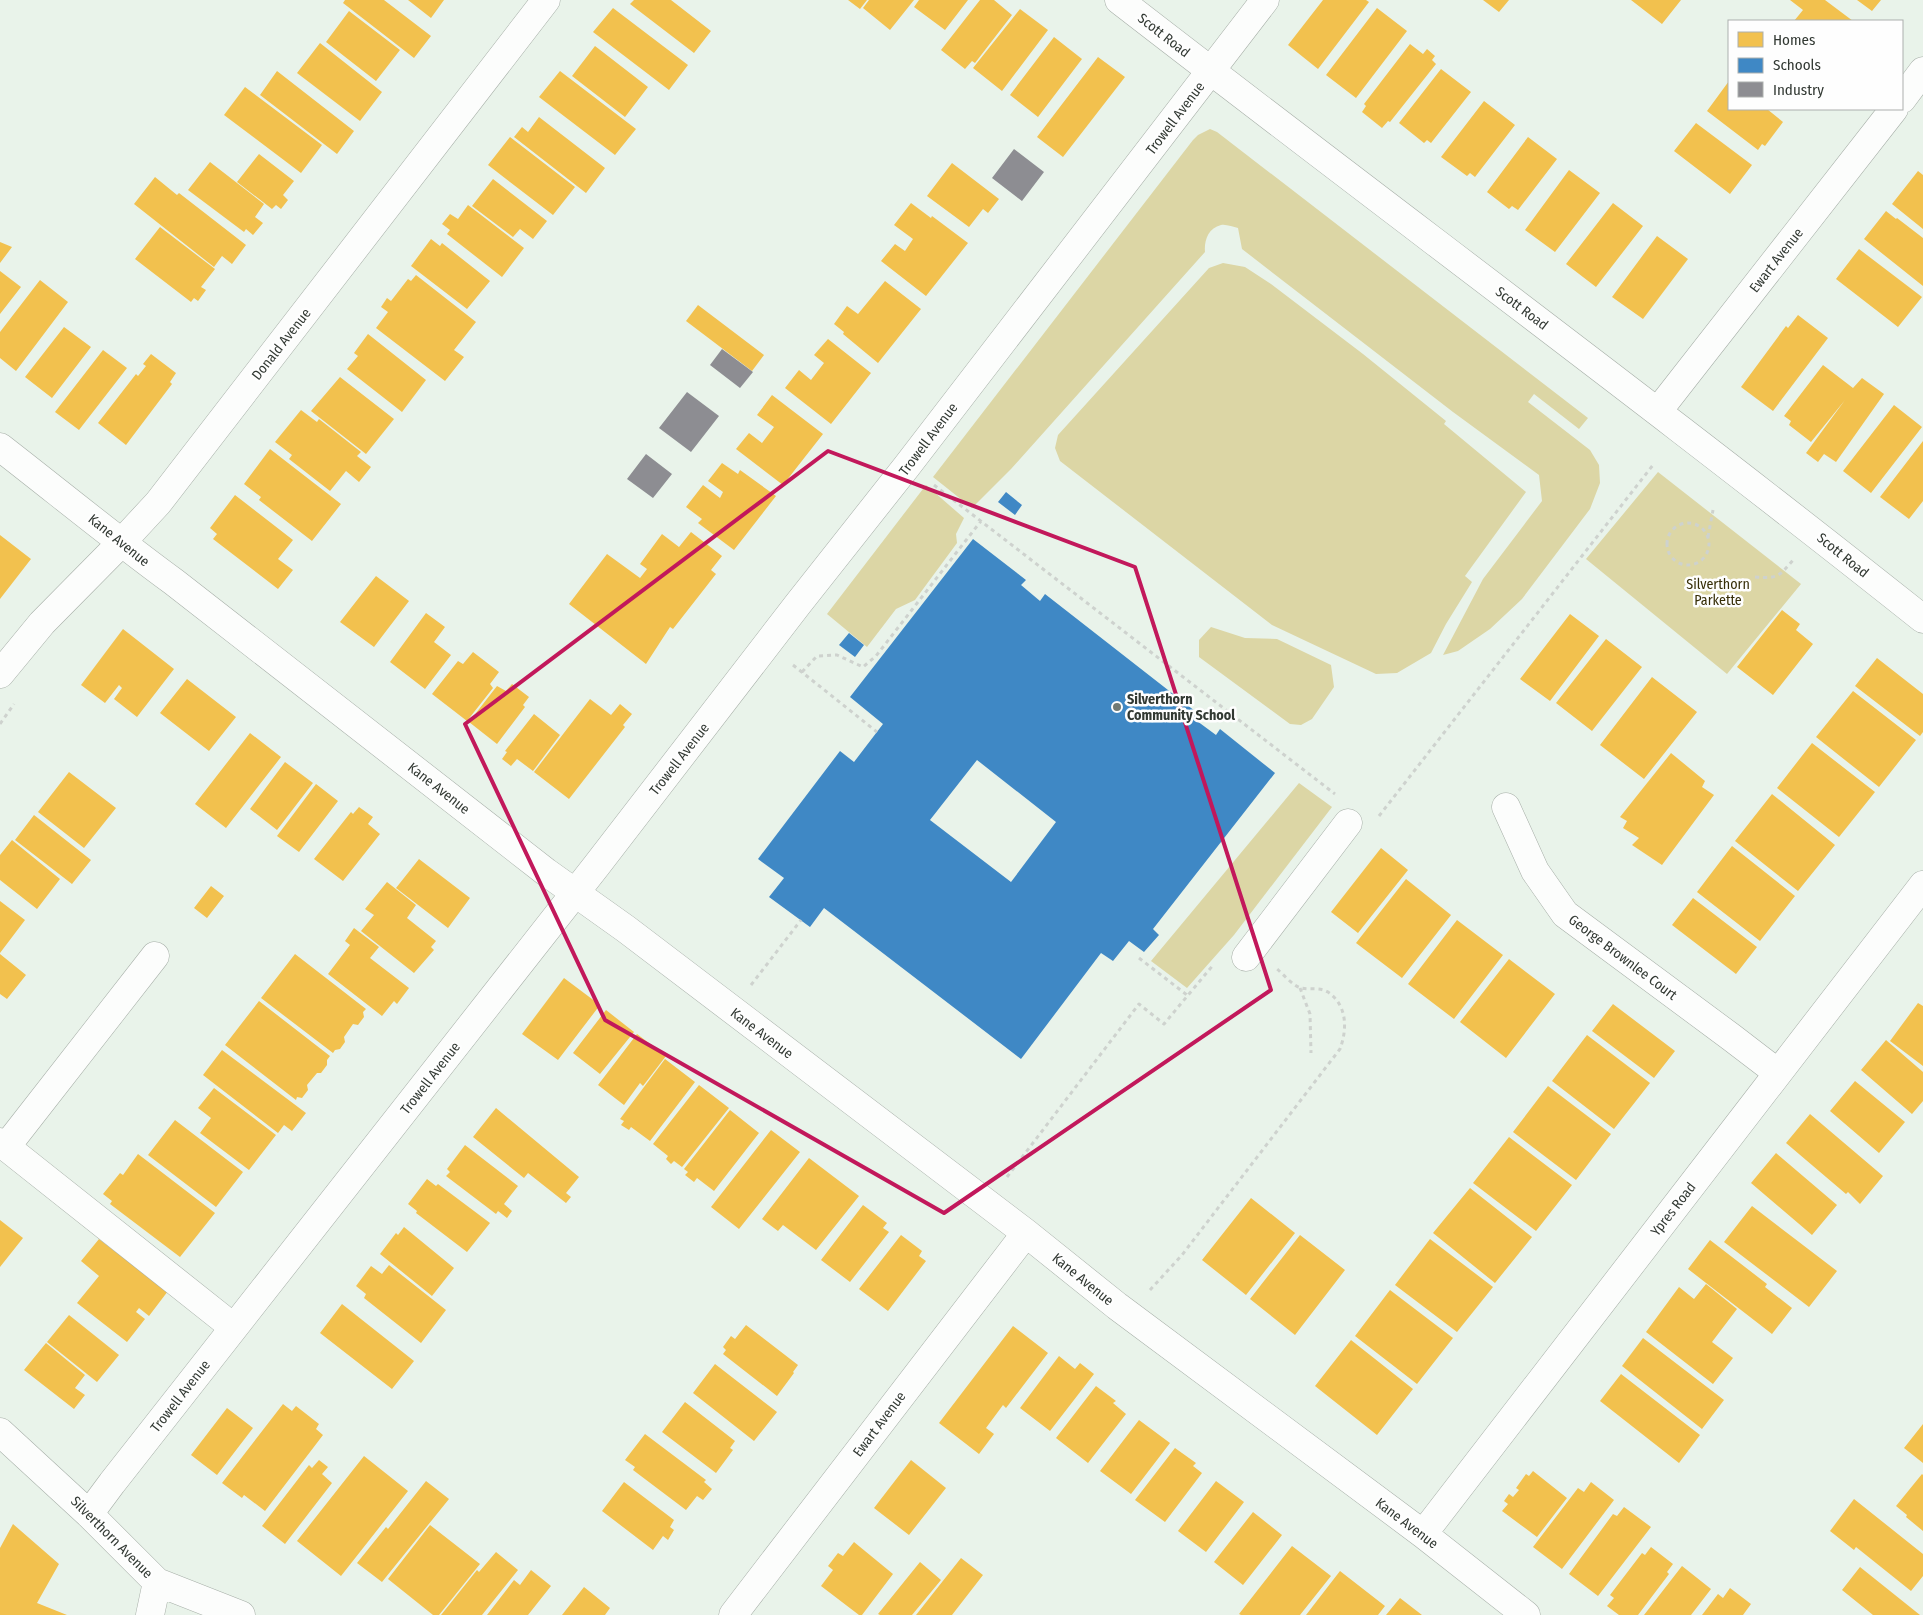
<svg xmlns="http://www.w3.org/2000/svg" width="1923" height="1615" viewBox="0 0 1923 1615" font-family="'Fira Sans Condensed',sans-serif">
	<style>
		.green { fill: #dcd6a5 }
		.homes { fill: #f2c14e }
		.schools { fill: #3f88c5; fill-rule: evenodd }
		.industry { fill: #8d8d92 }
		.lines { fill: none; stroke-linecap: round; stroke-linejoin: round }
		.minor-casing { stroke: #a6aea7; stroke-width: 29 }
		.path { stroke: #ced2ce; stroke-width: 3; stroke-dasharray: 4 4; stroke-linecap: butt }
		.minor { stroke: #fcfdfc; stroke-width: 28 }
		.marked { fill: none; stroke: #c2185b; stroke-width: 4; stroke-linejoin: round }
		.poi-dot { fill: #727a73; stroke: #fefefe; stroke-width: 2 }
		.labels { text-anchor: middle; stroke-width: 5; stroke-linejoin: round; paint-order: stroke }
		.street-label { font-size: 14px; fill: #323933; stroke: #fefefe }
		.park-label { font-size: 14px; fill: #372e07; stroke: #fefefe }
		.poi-label { font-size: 14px; font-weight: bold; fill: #323933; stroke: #fefefe; text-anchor: start }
	</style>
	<rect width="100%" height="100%" fill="#e9f3ea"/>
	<path class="green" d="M1210,129l7,3 371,286 -9,11 -45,-35 -6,8 62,48 9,15 1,18 -10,26 -68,90 -32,30 -32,22 -15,4 40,-76 59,-78 -3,-26 -86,-63 -211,-163 -4,-21c-5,-1 -12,-4 -17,-3 -13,3 -17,16 -16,27l-194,217 -39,39 -39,-31 260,-337 5,-5z
		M1223,263l22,4 26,17 92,70 83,67 -2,3 82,68 -61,84 7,6 -26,42 -15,29 -34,20 -21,1 -104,-49 -212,-164 -5,-13 3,-13 151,-167z
		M1658,472l143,112 -74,90 -141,-115z
		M926,485l38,33 -8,16 1,9 -42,57 -19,9 -29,38 -40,-33z
		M1211,627l34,11 32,1 54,26 3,22 -22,32 -11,6 -11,-1 -91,-67v-17z
		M1299,783l33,24 -98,128 -47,53 -36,-27z"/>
	<path class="homes" d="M345,0h39l47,36 -17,22 -71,-55z
		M408,0h36l-13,18z
		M634,0h37l40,31 -17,22 -64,-49z
		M848,0h19l-7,9z
		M869,0h45l-24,30 -27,-22z
		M919,0h49l-23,30 -31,-23z
		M980,0h14l18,15 -37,48 -3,-2 -7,8 -24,-19z
		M1323,0h43l3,2 -51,67 -30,-24z
		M1483,0h26l-10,12z
		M1631,0h50l-19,24z
		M1790,0h35l28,21h-59l9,-11z
		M1857,0h24l-9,11z
		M613,8l75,57 -19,25 -76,-58z
		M1377,8l30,23 -51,67 -30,-23z
		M1020,9l28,21 -46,61 -29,-23z
		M349,11l51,39 -24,31 -50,-39z
		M1054,37l28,22 -44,58 -28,-22z
		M320,43l62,49 -22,29 -63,-48z
		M1410,44l13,10 4,-5 8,7 -3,4 4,4 -46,58 -2,-1 -6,7 -20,-16 4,-6 -2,-2z
		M595,46l53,41 -23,30 -53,-41z
		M1098,57l27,20 -62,80 -26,-20z
		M1441,69l30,23 -40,51 -4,-3 -3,3 -25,-20z
		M277,71l77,60 -17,23 -77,-59z
		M560,71l76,58 -21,26 -76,-58z
		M1729,81v28h38l16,13 -18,24 -3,-2 -4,6 -51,-39z
		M245,87l77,58 -21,28 -77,-58z
		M1484,101l31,24 -40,52 -5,-4 -3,3 -26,-19z
		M539,117l66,51 -19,25 -72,-56 8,-10 6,5z
		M1696,123l56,42 -22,29 -56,-43z
		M510,137l65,50 -22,28 -65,-50z
		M1528,137l29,22 -39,51 -6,-4 -3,3 -22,-17z
		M259,154l35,27 -11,14 5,5 -7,9 -5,-4 -4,4 -35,-27z
		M210,162l54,42 -9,13 8,6 -10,12 -7,-6 -2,3 -56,-42z
		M952,163l47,36 -11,14 -5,-4 -14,18 -42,-31z
		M1569,170l31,23 -45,59 -30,-22z
		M1918,171l5,4v54l-31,-25z
		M155,177l22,18 2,-2 67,52 -14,19 -10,-8 -8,11 -80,-63z
		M493,179l54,42 -14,18 -13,-10 -7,8 -41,-31z
		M911,203l20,15 1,-2 36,27 -42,53 -45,-35 14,-17 10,7 8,-12 -19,-14z
		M1613,203l30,23 -47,61 -30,-23z
		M468,205l56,43 -22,29 -55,-43 3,-4 -8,-6 8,-10 8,5z
		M1886,211l10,8 1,-1 26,20v48l-59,-47z
		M160,227l55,42 -14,18 5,3 -8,11 -4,-3 -3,4 -56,-43z
		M1657,236l31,23 -45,60 -31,-22z
		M431,239l9,7 2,-3 48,38 -23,28 -56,-43z
		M0,242l12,5 -12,16z
		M1859,249l63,48 -24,30 -62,-48z
		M0,271l21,16 -21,27z
		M416,275l60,47 -22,28 10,7 -19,24 -69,-53 12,-16 -7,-5 6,-9 4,3 17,-22 3,2z
		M40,280l28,22 -52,69 -16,-13v-26z
		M885,281l36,28 -43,54 -35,-29 1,-2 -10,-8 13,-18 11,8z
		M698,305l66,50 -12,16 -66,-50z
		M1798,315l30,23 -55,73 -32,-24 45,-61 2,2z
		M64,327l27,20 -39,51 -27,-21z
		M368,334l58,46 -24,32 -55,-43 11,-13 -4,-3z
		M828,339l43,34 -40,51 -46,-36 14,-18 12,10 13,-17 -10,-8z
		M103,350l24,18 -48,62 -24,-18z
		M151,354l25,19 -6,9 2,2 -46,61 -28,-22 38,-49 2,2 8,-10 -3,-2z
		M1823,365l30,23 9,-10 22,16 -48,68 -12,-8 -6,8 -12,-9 39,-53 -34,42 -22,-17 2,-4 -7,-5z
		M340,377l54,42 -28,35 -55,-43z
		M772,395l51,39 -40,51 -47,-36 13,-16 13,10 12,-16 -17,-12z
		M1894,405l28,22 -51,66 -28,-22z
		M301,410l16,12 2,-3 42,33 -4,4 14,11 -12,15 -13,-11 -16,20 -41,-32 3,-4 -17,-13z
		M1923,441v60l-14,18 -29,-22z
		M270,449l71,55 -29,37 -53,-41 2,-3 -17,-13z
		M722,463l16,11 2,-4 36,26 -42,54 -36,-27 4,-4 -16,-12 17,-22 17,13 3,-6 -15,-11z
		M235,495l58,45 -15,19 15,11 -15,19 -65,-50 4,-5 -7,-6z
		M691,532l31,24 -11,14 5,4 -43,55 -3,-2 -24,37 -77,-60 38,-50 33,24 7,-9 -7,-5 22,-30 17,13z
		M0,535l31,24 -31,40z
		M376,576l33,25 -35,46 -34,-25z
		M1782,610l18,14 -4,6 17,14 -40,51 -36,-28z
		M426,613l19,14 -11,15 17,13 -26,34 -35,-27z
		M1570,614l29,22 -49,65 -30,-22z
		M123,629l51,40 -37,48 -23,-18 8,-11 -3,-3 -14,18 -24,-18z
		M1606,639l36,28 -50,64 -36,-28z
		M473,652l26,20 -9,12 3,4 -26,33 -35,-27 26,-33 5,3z
		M1877,658l46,36v38l-3,4 -65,-50z
		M1652,677l45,35 -53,67 -44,-34z
		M187,679l49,38 -27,34 -49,-38z
		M512,684l17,13 -6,8 2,2 -28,37 -28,-22 28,-36 9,5z
		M1853,691l63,49 -37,47 -63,-50z
		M590,699l21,16 9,-11 12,10 -9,11 2,2 -56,72 -35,-27z
		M534,714l26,21 -27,36 -16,-12 -6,7 -9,-7 5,-7 -2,-1z
		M250,733l31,24 -55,71 -31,-24z
		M1812,743l63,49 -36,45 -62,-49z
		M1671,753l34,28 -3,6 12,8 -52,70 -30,-20 7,-7 -16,-10 4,-7 -7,-4z
		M285,762l28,21 -36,47 -27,-21z
		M69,772l47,36 -32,40 -46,-36z
		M316,784l22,17 -39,51 -22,-16z
		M1772,794l63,51 -37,46 -63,-50z
		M359,807l14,10 -5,7 12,10 -37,47 -29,-22 37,-47 2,2z
		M34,815l57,45 -19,24 -57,-44z
		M12,840l48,39 -23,30 -37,-29v-25z
		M1732,846l63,50 -35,45 -63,-49z
		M1381,848l27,22 -50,63 -27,-21z
		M419,859l51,39 -22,30 -52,-40z
		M1406,879l45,36 -49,63 -46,-35z
		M387,882l29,23 -9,13 29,23 -5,6 3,3 -20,23 -53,-42 13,-16 -9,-6z
		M211,886l13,10 -17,22 -13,-10z
		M1693,898l64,49 -21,27 -64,-49z
		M0,901l25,19 -25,33z
		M1457,920l46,35 -49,64 -46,-35z
		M354,928l25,19 -9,11 39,30 -12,16 -3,-3 -12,15 -54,-42 22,-29 -5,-4z
		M0,954l26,21 -19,24 -7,-5z
		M295,954l71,55 -3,3 1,5 -6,8 -5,-1 -9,13 1,5 -5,7 -5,1 -2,3 -72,-55z
		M1509,959l46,35 -49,64 -46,-36z
		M564,978l36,27 -42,55 -36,-26z
		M259,1001l71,55 -3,4v5l-6,8h-4l-10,12 1,5 -6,8 -5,-1 -1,3 -71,-55z
		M1918,1003l5,3v60l-33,-25z
		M1613,1004l62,47 -21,27 -62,-47z
		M606,1010l28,22 -34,42 -27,-21z
		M637,1034l29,22 -23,30 -3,-3 -16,22 -26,-20z
		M1587,1035l63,48 -36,46 -62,-48z
		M1886,1040l37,32v29l-11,13 -51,-44z
		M222,1050l84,63 -14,18 -8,-6 -6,8 -75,-58z
		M665,1059l30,23 -45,59 -19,-14 -2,3 -8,-5 3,-4 -4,-2z
		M1855,1081l50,41 -26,31 -49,-42z
		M699,1085l30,23 -47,59 -8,-6 -3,3 -5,-5 2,-3 -15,-12z
		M1548,1086l63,48 -35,46 -63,-48z
		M214,1088l62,47 -27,35 -49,-37 11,-15 -13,-10z
		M496,1108l83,69 -13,16 5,4 -5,6 -38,-30 -4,5 -51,-41z
		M730,1110l29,23 -45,58 -17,-13 -3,4 -9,-7 3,-3 -4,-3z
		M1810,1114l73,62 -23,28 -12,-12 -2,2 -60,-51z
		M175,1120l68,52 -27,35 -68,-52z
		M771,1130l29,22 -61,77 -28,-22z
		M1509,1137l63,48 -36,46 -63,-48z
		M465,1145l53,41 -14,18 8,7 -5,7 -9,-7 -2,3 -50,-38 4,-4 -3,-3z
		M1776,1153l61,52 -25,30 -61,-52z
		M138,1154l77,59 -35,44 -70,-53 2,-3 -9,-7 17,-21 3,2z
		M809,1158l50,38 -43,54 -33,-25 -5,6 -16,-12z
		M427,1179l9,7 2,-2 52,39 -23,29 -51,-39 1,-2 -9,-7z
		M1470,1188l62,49 -37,46 -62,-50z
		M1251,1198l44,35 -49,62 -44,-35z
		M863,1205l24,18 -4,5 6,4 -39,50 -29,-22z
		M1752,1206l85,65 -28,36 -85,-65z
		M0,1220l23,18 -23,29z
		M404,1227l50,41 -22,28 -52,-42 16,-21 2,2z
		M901,1235l21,16 -3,5 7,5 -38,50 -29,-22z
		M1300,1235l45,35 -50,65 -45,-36z
		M99,1239l18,14 2,-2 49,40 -19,25 -10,-8 -3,4 9,7 -18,23 -50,-39 22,-27 -18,-15z
		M1430,1239l63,48 -36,45 -62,-47z
		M1710,1240l57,44 -2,3 27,21 -20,26 -84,-65z
		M389,1265l57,45 -25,33 -57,-45 2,-4 -10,-8 15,-20 11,8z
		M1706,1284l31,25 -25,33 21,16 -20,26 -67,-52 33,-45 15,12z
		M1390,1290l63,48 -36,46 -62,-48z
		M342,1304l72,57 -22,28 -72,-56z
		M69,1315l50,40 -22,27 -50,-40z
		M746,1325l52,40 -5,7 1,1 -17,23 -54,-42 3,-4 -3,-3 8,-11 4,3z
		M1013,1326l35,27 -42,55 -3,-3 -17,23 8,6 -15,20 -40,-31z
		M1643,1338l81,62 -22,29 -80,-63z
		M1351,1340l62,49 -36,46 -62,-49z
		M46,1343l39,32 -10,13 10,7 -11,14 -50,-39z
		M1059,1356l16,13 5,-6 14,11 -44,57 -30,-23z
		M715,1364l62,48 -23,29 -61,-48z
		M1621,1374l79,61 -21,28 -79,-62z
		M1096,1386l20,15 -3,2 13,11 -38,49 -32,-25z
		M685,1402l50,39 -5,7 3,2 -17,23 -54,-41z
		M283,1404l9,7 4,-5 23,18 -3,5 7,6 -58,76 -21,-16 -2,3 -20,-15z
		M227,1408l26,20 -36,47 -26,-20z
		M1139,1420l31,23 -39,51 -31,-23z
		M1923,1424v39l-19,-15z
		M645,1434l61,46 -2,2 8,7 -9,11 -6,-4 -11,14 -53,-40 2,-3 -10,-7z
		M1175,1448l21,15 -3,3 9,7 -37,49 -30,-22z
		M364,1456l44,35 -67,85 -44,-35z
		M319,1460l9,7 -6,7 10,9 -47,61 -23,-18 47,-61 3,3z
		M911,1460l35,28 -37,47 -35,-27z
		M1533,1471l34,27 -30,39 -35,-26 6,-7 -4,-3 5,-7 4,3 6,-7 -3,-2 10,-14 3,2z
		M1922,1474l1,1v56l-17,-14 1,-2 -11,-9z
		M426,1481l23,18 -67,83 -25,-19 29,-36 2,2z
		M1216,1481l28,21 -38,50 -28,-21z
		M624,1482l50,38 -4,7 4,3 -6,10 -5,-4 -10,14 -51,-39z
		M1591,1482l23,18 -52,69 -29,-22 45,-59 6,4z
		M1854,1499l69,55v22l-12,15 -55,-44 -2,3 -24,-19z
		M1624,1507l27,20 -53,69 -29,-22 44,-60 4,2z
		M1253,1512l29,23 -39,50 -29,-23z
		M13,1524l46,40 -22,39 30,12h-67v-67z
		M430,1525l50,39 -41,51h-6l-45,-36z
		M854,1542l39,32 -31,41h-3l-38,-29 12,-16 -5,-4 10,-13 5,3z
		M1292,1546l39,30 -31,39h-59l-2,-1z
		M1651,1547l22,17 -6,8 2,2 -31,41h-19l-12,-9 7,-8 -4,-3 32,-42 3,2z
		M496,1552l22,18 -36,45h-41l36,-45 2,2z
		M961,1558l22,17 -31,40h-36z
		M920,1562l21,18 -29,35h-32l-2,-1z
		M1682,1566l29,23 -20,26h-47z
		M1860,1567l60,48h-47l-31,-25z
		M531,1570l20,16 -23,29h-41l27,-35 6,5z
		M1340,1571l45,35 -7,9h-72z
		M584,1587l26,21 -5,7h-43z
		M1730,1588l21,16 -8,11h-41l16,-21 5,4z
		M1400,1598l22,17h-36z"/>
	<path class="schools" d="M1006,492l16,13 -7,10 -17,-13z
		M973,539l53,41 -5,5 19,16 5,-7 155,121 -3,6 19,14 4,-6 55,44 -122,156 6,6 -15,17 -15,-11 -16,20 -12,-8 -80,106 -197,-151 -14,19 -41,-30 15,-19 -26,-19 82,-108 14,11 29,-38 -33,-27zM977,760l79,62 -45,60 -81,-62z
		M849,633l15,12 -9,12 -16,-12z"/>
	<path class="industry" d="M1014,149l30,23 -22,29 -30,-23z
		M722,349l31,23 -13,16 -30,-23z
		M687,392l32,24 -28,36 -32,-24z
		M646,454l26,20 -19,24 -26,-19z"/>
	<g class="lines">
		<g class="minor-casing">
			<path id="minor" d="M1119,0c267,207 539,408 804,619
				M1902,99l21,-28
				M1658,411l236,-302
				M0,447c58,45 115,92 174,135l372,290 80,57 400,304 91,73 306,228 103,81
				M0,674l42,-51 79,-80 37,-40 388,-503
				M1506,807l29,64 30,43 166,123 47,36
				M1246,957l102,-134
				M0,1142l233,185
				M6,1147l149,-191
				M0,1432l89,82 68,68 84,33
				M89,1514l23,-31 485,-618 201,-261 109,-138 358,-466
				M1423,1534l500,-649
				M150,1615l7,-33
				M733,1615l293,-382"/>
		</g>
		<path class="path" d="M934,485l401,309
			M1667 544a21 21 0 1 1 42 0a21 21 0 1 1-42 0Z
			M1708,537l5,-27
			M1755,577c24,2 24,-1 39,-18
			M793,665l84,67
			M802,672l15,-16 20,-1 26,12 13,-11 105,-135
			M0,724l14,-20
			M1379,816l274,-351
			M1139,958l48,37
			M751,985l50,-65
			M1300,988l10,26 1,39
			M1007,1177l132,-173 25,20 50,-60
			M1150,1290l32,-35 158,-206c7,-19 8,-43 -12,-57 -8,-5 -18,-2 -27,-4 -8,-2 -18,-14 -24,-19"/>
		<use href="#minor" class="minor"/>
	</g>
	<path class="marked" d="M828,451l307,116 136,423 -327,223 -339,-193 -140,-296z"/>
	<circle class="poi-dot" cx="1117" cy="707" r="5"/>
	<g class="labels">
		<g class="street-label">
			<text transform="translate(1164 35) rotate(38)" y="5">Scott Road</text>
			<text transform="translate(1175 118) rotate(-53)" y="5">Trowell Avenue</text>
			<text transform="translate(1776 260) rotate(-52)" y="5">Ewart Avenue</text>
			<text transform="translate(1522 308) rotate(37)" y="5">Scott Road</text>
			<text transform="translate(281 344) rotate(-52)" y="5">Donald Avenue</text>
			<text transform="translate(928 439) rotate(-53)" y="5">Trowell Avenue</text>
			<text transform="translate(119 540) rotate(39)" y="5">Kane Avenue</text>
			<text transform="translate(1843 555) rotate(39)" y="5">Scott Road</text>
			<text transform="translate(679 759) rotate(-52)" y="5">Trowell Avenue</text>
			<text transform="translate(439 788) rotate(38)" y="5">Kane Avenue</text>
			<text transform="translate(1623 957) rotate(37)" y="5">George Brownlee Court</text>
			<text transform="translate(762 1033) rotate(37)" y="5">Kane Avenue</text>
			<text transform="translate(430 1078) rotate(-52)" y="5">Trowell Avenue</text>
			<text transform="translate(1673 1209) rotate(-52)" y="5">Ypres Road</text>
			<text transform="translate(1083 1279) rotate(39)" y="5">Kane Avenue</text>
			<text transform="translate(180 1396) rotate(-52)" y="5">Trowell Avenue</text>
			<text transform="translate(879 1424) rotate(-53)" y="5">Ewart Avenue</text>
			<text transform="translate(1407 1523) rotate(37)" y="5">Kane Avenue</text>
			<text transform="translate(112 1537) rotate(45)" y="5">Silverthorn Avenue</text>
		</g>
		<g class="park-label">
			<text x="1718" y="589">Silverthorn<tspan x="1718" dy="16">Parkette</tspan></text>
		</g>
		<g class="poi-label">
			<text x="1127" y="704">Silverthorn<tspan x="1127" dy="16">Community School</tspan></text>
		</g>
	</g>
	<rect x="1728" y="20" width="175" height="90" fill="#fefefe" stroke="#acafad"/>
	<rect x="1738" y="32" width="25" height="15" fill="#f2c14e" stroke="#acafad"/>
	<text x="1773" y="45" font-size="15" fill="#323933">Homes</text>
	<rect x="1738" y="58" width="25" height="15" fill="#3f88c5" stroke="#acafad"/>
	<text x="1773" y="70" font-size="15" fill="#323933">Schools</text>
	<rect x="1738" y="82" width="25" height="15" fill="#8d8d92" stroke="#acafad"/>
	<text x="1773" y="95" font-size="15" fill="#323933">Industry</text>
</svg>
